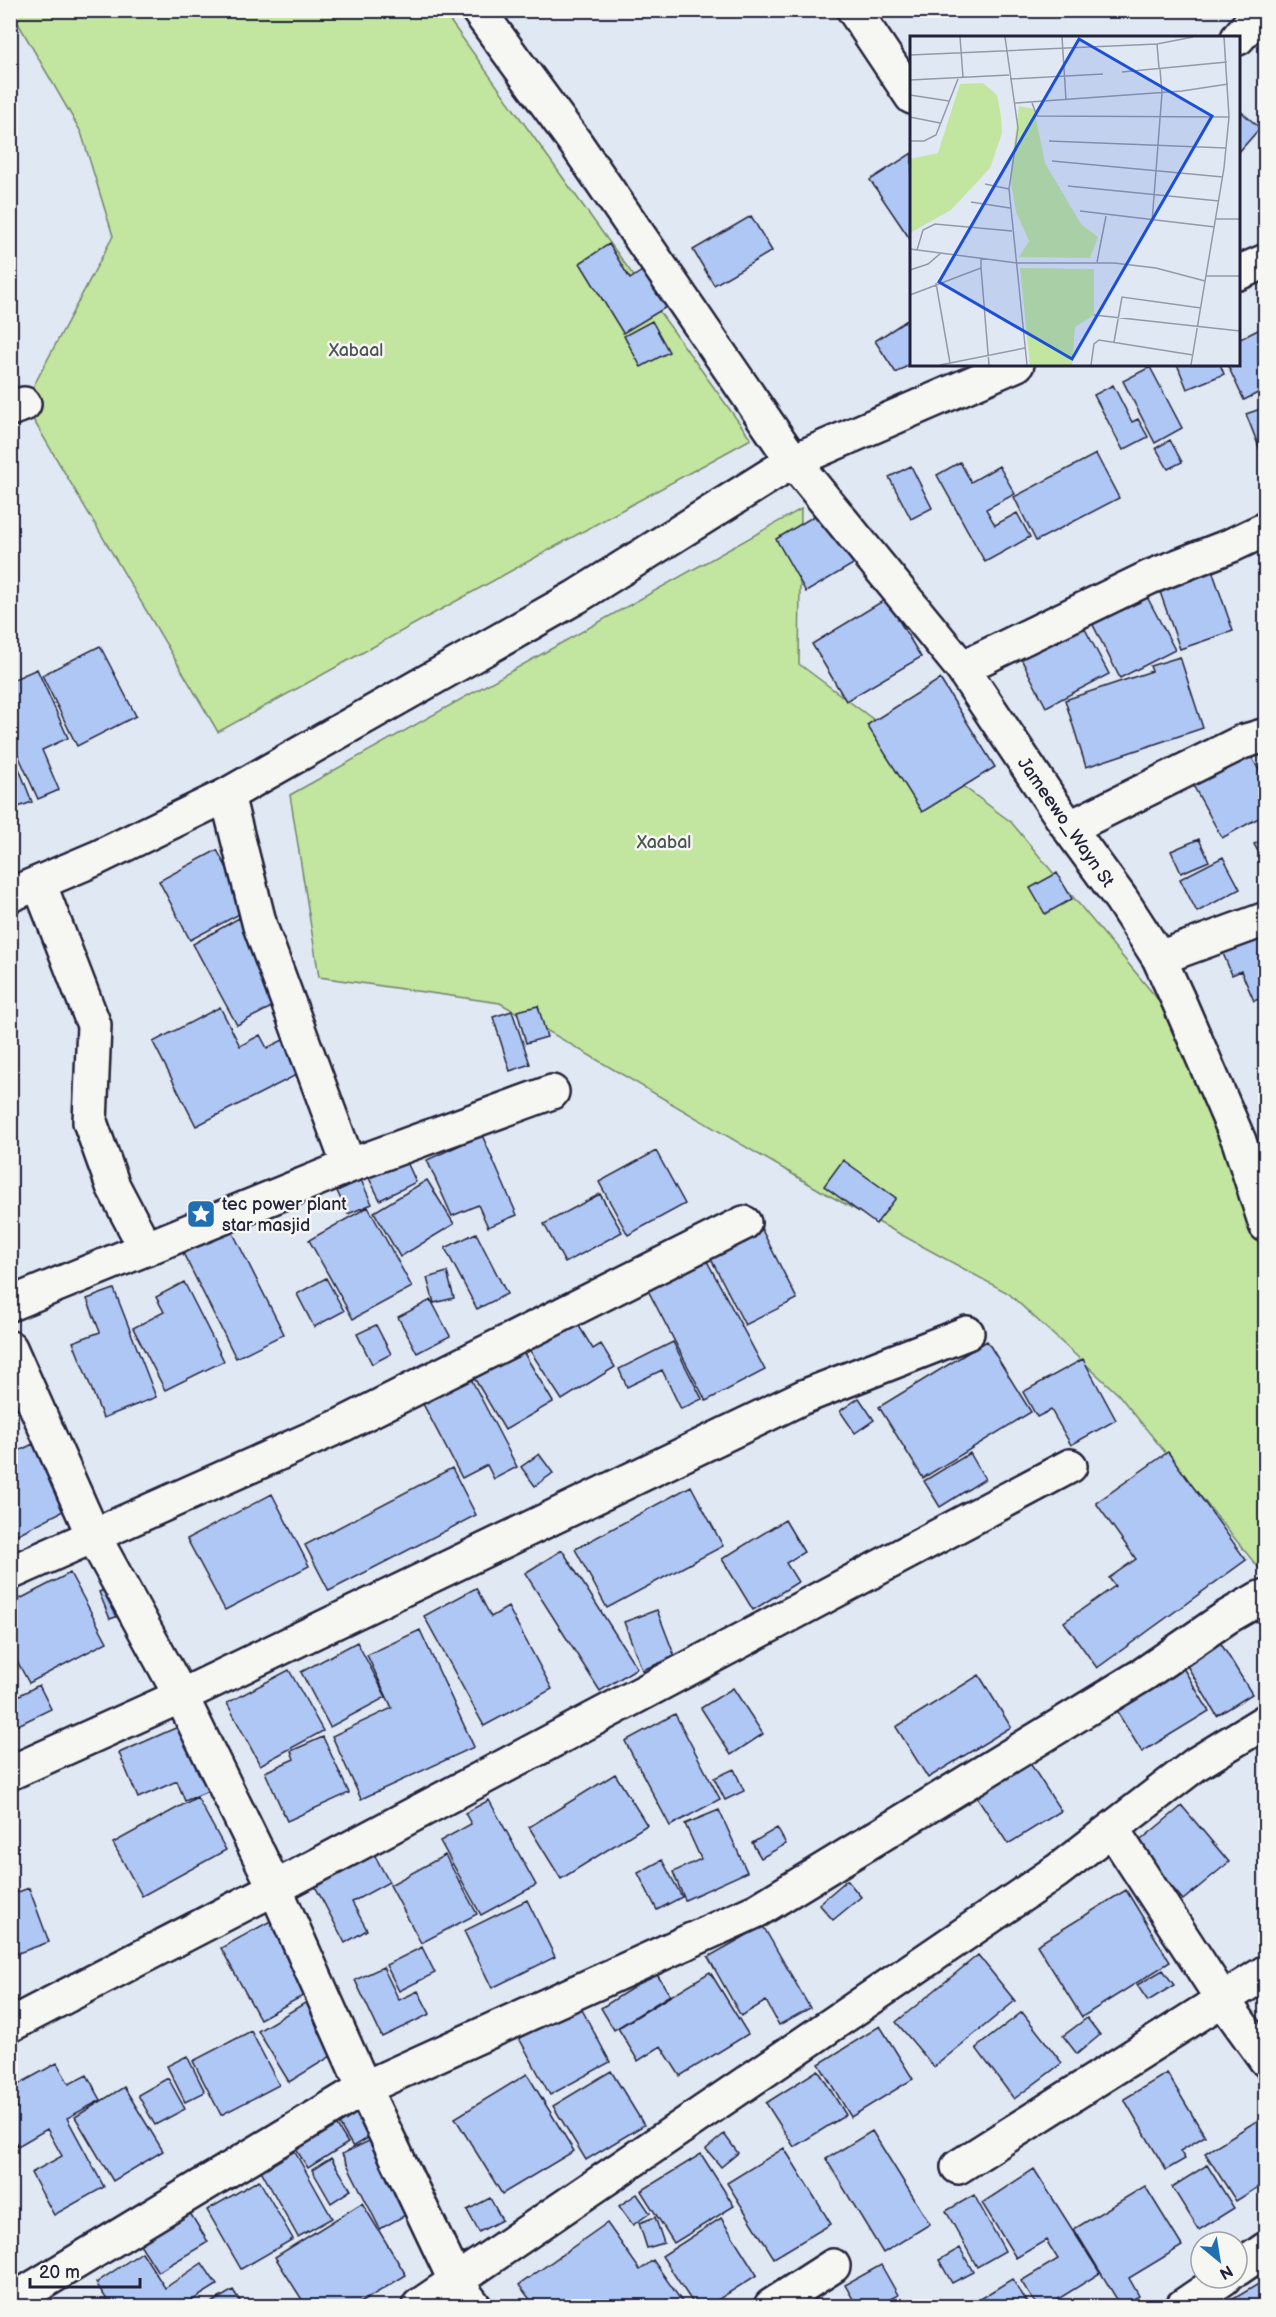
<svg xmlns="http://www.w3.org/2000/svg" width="1276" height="2317" viewBox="0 0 1276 2317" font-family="'Balsamiq Sans',sans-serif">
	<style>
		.green { fill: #c2e59f; stroke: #72846d; stroke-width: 1.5 }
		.building { fill: #aec7f5; stroke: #22223b; stroke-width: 1.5 }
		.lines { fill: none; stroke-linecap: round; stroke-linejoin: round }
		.minor-casing { stroke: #22223b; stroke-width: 38 }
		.minor { stroke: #f6f6f2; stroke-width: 33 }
		.labels { text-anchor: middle; stroke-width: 5; stroke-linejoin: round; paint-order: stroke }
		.park-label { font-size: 18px; fill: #4a5354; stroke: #f6f6f2 }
		.street-label { font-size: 18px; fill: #22223b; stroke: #f6f6f2 }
		.poi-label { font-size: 18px; fill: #22223b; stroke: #f6f6f2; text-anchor: start }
		.inset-road { fill: none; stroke: #9499a9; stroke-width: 1.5 }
		.view { fill: #1d4ed8; fill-opacity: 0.15; stroke: #1d4ed8; stroke-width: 3 }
		.inset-edge { fill: none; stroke: #22223b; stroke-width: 3 }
	</style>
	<rect width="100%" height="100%" fill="#e0e8f3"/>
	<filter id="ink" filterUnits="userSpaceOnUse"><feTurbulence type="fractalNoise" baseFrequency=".0167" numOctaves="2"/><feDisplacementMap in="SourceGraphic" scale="12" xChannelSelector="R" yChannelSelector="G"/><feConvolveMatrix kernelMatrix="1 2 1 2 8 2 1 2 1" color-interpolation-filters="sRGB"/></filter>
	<g filter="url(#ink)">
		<path class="green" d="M11,11h432l308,428 -533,293 -194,-328 89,-168 -32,-104z
			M801,509l-2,155 212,158 188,227 66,196v331l-147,-182 -110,-101 -185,-101 -323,-189 -181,-26 -29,-182z"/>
		<path class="building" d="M1238,109l22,19 -22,25z
			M912,153v89l-42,-62z
			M751,216l21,35 -58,34 -21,-35z
			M609,244l21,35 15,-10 23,37 -45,27 -43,-70z
			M912,317v46l-16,10 -21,-32z
			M652,321l17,31 -28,15 -17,-31z
			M1266,326v63l-22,11 -17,-36h11v-24z
			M1177,364h43l4,10 -37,15z
			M1150,367l32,61 -27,15 -32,-62z
			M1113,385l19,37 6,-3 10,18 -25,13 -29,-55z
			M1266,407v58l-20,-51z
			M1170,440l12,22 -14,7 -12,-21z
			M1096,454l23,44 -83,43 -22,-44z
			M960,462l11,20 28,-16 16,28 -29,15 9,16 22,-12 13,24 -45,25 -48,-87z
			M911,466l21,42 -21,11 -22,-42z
			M834,504l31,53 -59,35 -30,-53z
			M1212,570l21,61 -53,18 -21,-60z
			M1145,593l30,57 -55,28 -29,-57z
			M886,599l35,58 -75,44 -34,-57z
			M1078,616l31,58 -63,33 -30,-58z
			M100,646l36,70 -59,30 -35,-71z
			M1180,657l23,71 -117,39 -21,-67 87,-29 -2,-5z
			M37,669l31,69 -26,12 17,40 -21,9 -28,-62v-56z
			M940,679l55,88 -73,45 -55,-87z
			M1245,745l21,38v31l-44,24 -34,-62z
			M15,758l17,44 -22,8v-50z
			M1266,838v28l-12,-22z
			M1199,839l10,22 -28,12 -10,-22z
			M217,850l32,59 -59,31 -31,-59z
			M1223,857l17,32 -43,23 -17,-33z
			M1057,873l15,26 -27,15 -15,-26z
			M1266,912v84l-12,5 -13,-30 -9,4 -17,-41z
			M239,918l44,83 -46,24 -44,-81z
			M538,1006l9,31 -21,6 -9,-32z
			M220,1007l20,39 20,-11 7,13 28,-14 17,33 -116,59 -43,-84z
			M512,1011l18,53 -20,7 -17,-54z
			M482,1135l35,80 -29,12 -10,-22 -26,11 -25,-56z
			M656,1151l29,53 -57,31 -29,-53z
			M406,1160l10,22 -36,18 -11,-22z
			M843,1160l53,38 -20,26 -52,-38z
			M361,1180l11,24 -24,10 -11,-23z
			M427,1180l27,44 -54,33 -26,-45z
			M600,1194l22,38 -57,31 -21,-39z
			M368,1207l44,80 -59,32 -44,-79z
			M760,1226l37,73 -52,26 -37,-72z
			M231,1229l53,105 -48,24 -53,-105z
			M476,1233l31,61 -30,15 -32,-61z
			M700,1248l65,122 -59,31 -64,-122z
			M447,1272l7,26 -20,5 -7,-25z
			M326,1278l18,33 -30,16 -17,-33z
			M184,1282l40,79 -59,29 -32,-62 31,-16 -8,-15z
			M114,1289l42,108 -53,21 -30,-76 27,-10 -13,-33z
			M431,1300l19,36 -33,17 -19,-36z
			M571,1313l22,36 8,-5 14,23 -53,33 -37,-57z
			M376,1325l15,29 -19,10 -15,-30z
			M987,1341l44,71 -108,66 -44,-71z
			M673,1342l29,57 -21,10 -19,-39 -35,17 -8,-18z
			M518,1343l35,59 -48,28 -35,-59z
			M1083,1359l33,61 -45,25 -20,-35 -14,7 -14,-25z
			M470,1377l47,90 -23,12 -7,-14 -25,13 -40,-76z
			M859,1398l15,22 -19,13 -15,-22z
			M33,1444l34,65 -57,29v-83z
			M1168,1452l78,108 -149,108 -33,-46 51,-36 -6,-8 27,-19 -40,-56z
			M970,1453l15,26 -45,28 -16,-26z
			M539,1454l14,19 -18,13 -14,-19z
			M452,1468l24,47 -147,76 -24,-46z
			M691,1486l32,60 -116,62 -32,-59z
			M272,1494l37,72 -84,44 -38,-71z
			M785,1520l19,32 -18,11 12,19 -45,28 -31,-51z
			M562,1550l75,118 -37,23 -75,-118z
			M70,1573l37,69 -78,41 -19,-35v-44z
			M116,1585l11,28 -17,6 -11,-27z
			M476,1588l15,29 17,-10 44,82 -68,37 -60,-110z
			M657,1610l18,47 -33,13 -18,-48z
			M420,1630l54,117 -113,52 -29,-63 60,-28 -25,-53z
			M1215,1634l37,60 -35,22 -37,-62z
			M357,1642l29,55 -56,30 -29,-55z
			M1174,1653l35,58 -67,41 -36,-58z
			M289,1670l34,61 -63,34 -33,-62z
			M979,1675l32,52 -83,51 -32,-51z
			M10,1685l6,12 23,-12 12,24 -41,20z
			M733,1688l30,46 -32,21 -30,-47z
			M675,1714l45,85 -50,27 -45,-85z
			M180,1726l28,65 -23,10 -8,-20 -39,17 -19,-45z
			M323,1737l26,56 -62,28 -22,-49 29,-13 -3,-8z
			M1022,1751l39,60 -53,33 -39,-59z
			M734,1769l10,22 -19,9 -11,-22z
			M615,1774l32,51 -86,54 -32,-52z
			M197,1797l29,53 -84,46 -29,-53z
			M489,1800l47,85 -55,30 -41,-74 31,-17 -6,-11z
			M1182,1806l47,56 -46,38 -47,-56z
			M719,1810l28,62 -62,28 -12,-28 28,-13 -16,-35z
			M777,1828l9,16 -25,14 -9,-15z
			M374,1854l15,28 -37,20 15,28 -22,13 -30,-57z
			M445,1855l32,59 -56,29 -31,-58z
			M662,1860l20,37 -25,13 -19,-37z
			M847,1880l14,17 -28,23 -14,-16z
			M29,1888l20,54 -39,14v-61z
			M1126,1890l44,72 -88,55 -45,-72z
			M527,1900l28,57 -63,31 -28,-57z
			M274,1919l40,71 -54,29 -39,-71z
			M763,1926l47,82 -31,17 -13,-24 -25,15 -33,-59z
			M422,1947l13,26 -36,18 -13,-26z
			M978,1955l37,46 -81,66 -38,-45z
			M383,1967l16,33 19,-9 12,23 -48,23 -27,-57z
			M1163,1970l11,15 -26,16 -11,-16z
			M710,1972l38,62 -68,42 -19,-30 -23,15 -20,-33z
			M656,1973l14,22 -56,35 -13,-22z
			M310,2000l31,50 -52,32 -31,-51z
			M580,2006l30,56 -60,33 -31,-57z
			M1022,2012l40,51 -48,36 -38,-51z
			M1087,2018l13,17 -23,19 -14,-18z
			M880,2026l33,53 -62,38 -32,-53z
			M251,2031l28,54 -58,30 -28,-54z
			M187,2056l18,36 -20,10 -18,-36z
			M57,2063l12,21 18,-9 14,25 -34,18 37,69 -50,28 -23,-42 31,-17 -15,-27 -29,17 -8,-13v-44z
			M818,2070l28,45 -52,32 -28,-44z
			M611,2071l33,54 -58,35 -33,-54z
			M1167,2073l38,63 -25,15 5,8 -19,11 -42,-71z
			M527,2074l47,77 -72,43 -47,-76z
			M168,2078l17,31 -30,16 -17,-30z
			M124,2087l39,64 -50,30 -38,-64z
			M356,2105l17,30 -20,12 -18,-30z
			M1263,2117l3,4v61l-30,19 -31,-48z
			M332,2118l16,25 -40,25 -16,-25z
			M872,2131l58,93 -47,29 -57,-94z
			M724,2134l14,19 -17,14 -15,-18z
			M373,2139l38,73 -31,17 -38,-75z
			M291,2145l41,73 -34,19 -40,-72z
			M784,2148l47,76 -57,34 -47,-75z
			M701,2154l33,52 -60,37 -33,-52z
			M331,2158l20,32 -20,13 -19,-33z
			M1207,2165l27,43 -35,22 -27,-43z
			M1034,2169l66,104 -53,33h-10l-16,-25 37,-22 -12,-19 -30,18 -34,-55z
			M259,2180l34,59 -52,30 -34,-59z
			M1145,2186l37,60 -53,32 10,18 -18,10 -47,-77z
			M637,2194l13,19 -17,12 -14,-19z
			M974,2195l31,56 -28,16 -31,-56z
			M490,2198l12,22 -23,12 -12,-22z
			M362,2203l44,72 -51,31h-49l-31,-49z
			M190,2213l18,29 -50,30 -18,-28z
			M655,2217l9,26 -17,5 -8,-25z
			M721,2218l36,57 -49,31h-13l-33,-50z
			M607,2223l33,47 13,-10 32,46h-150l-16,-21z
			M960,2248l13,24 -21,11 -13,-23z
			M142,2252l23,36 37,-25 15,22 -34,21h-72l-15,-23z
			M881,2265l17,30 -21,11h-20l-12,-21z
			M1012,2279l18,27h-59l-1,-1z
			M1260,2283l6,9v14h-33l-3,-5z
			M233,2290l10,16h-37z"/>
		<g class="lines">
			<g class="minor-casing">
				<path id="minor" d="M478,10l99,135 216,316 169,207 107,160 52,71 38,59 21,46 59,137 27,84
					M854,10l58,87
					M1238,38l23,-28
					M1238,273l28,-12
					M10,409l14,-5
					M962,668l188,-91 82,-32 34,-16
					M227,795l33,131 89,240
					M1069,828l173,-86 24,-7
					M39,883l55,142 -4,97 23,64 33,63
					M10,895l87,-37 130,-63 349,-198 217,-136 224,-97
					M1159,958l107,-39
					M10,1304l339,-138 203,-74
					M10,1348l83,187 88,161 94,192 89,200 92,194 18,24
					M10,1573l332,-148 402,-202
					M10,1773l171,-77 622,-299 164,-64
					M1112,1829l111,171 43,60
					M10,2025l265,-137 795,-422
					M958,2167l308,-195
					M1237,2269l29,-20
					M10,2302l354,-214 394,-178 386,-236 83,-57 33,-19 6,1
					M419,2306l638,-435 139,-107 70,-43
					M771,2306l62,-40
					M1183,2306l41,-28"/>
			</g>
			<use href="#minor" class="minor"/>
		</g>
	</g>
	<defs>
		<g id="sight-square" transform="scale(1.5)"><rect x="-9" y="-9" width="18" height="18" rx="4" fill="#1f6fb2" stroke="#f6f6f2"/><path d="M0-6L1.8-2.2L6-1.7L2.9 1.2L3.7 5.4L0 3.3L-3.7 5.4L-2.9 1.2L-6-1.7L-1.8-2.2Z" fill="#fff"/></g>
	</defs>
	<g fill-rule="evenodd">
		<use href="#sight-square" x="201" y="1214"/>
	</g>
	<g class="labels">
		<g class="park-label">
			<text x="356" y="356">Xabaal</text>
			<text x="664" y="848">Xaabal</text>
		</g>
		<g class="street-label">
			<text transform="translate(1066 822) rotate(55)" y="6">Jameewo_Wayn St</text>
		</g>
		<g class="poi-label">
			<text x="222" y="1210">tec power plant<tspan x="222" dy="21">star masjid</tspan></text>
		</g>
	</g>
	<g transform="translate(910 36)">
		<rect width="330" height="330" fill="#e0e8f3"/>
		<path d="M73,47l14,12 4,22 1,16 -12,35 -39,42 -41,23v-74l28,-6 22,-69zM109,70l15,3 11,54 36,61 17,13 -8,21 -71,-1 10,-16 -13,-29 -6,-35zM110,232l74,1v46l-19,12 -3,38h-42z" fill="#c2e59f"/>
		<path class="inset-road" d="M50,1l3,40M95,1l13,91 -9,61 18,176M152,1l4,63M247,8l2,24M0,19l247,-11 36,-7M212,36l105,-10M100,43l93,-5M0,44l99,-5M0,59l39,6M105,67l167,-12 46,-7M122,67l5,13 192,1M0,81l30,6M0,105h14l12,-6 22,-56M139,105l177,7M142,125l171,16M75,148l24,5M158,150l151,15M61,166l39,6M170,175l135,16M306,183h24M242,186l10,-129 -2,-24M0,213l107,14h97l42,5 49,13M7,214l6,-20 12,-6 77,7M187,226l9,-46M71,232l8,97M0,234l18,-6 13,-11M296,240h34M26,247l14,80M0,259l71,-27v-10M184,279l146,16M204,306l8,-45 79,11M30,329l85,-17M181,329l3,-21 5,-4 94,15M281,329l33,-197 5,-51 -5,-80"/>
		<path class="view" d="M169,3l133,77 -140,243 -133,-77z"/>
		<rect width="330" height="330" class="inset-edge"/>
	</g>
	<rect width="1276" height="2317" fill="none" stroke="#f6f6f2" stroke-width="36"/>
	<rect x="18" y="18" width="1240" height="2281" fill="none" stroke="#22223b" stroke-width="2" filter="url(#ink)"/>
	<g transform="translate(1219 2260) rotate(150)"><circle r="28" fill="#f6f6f2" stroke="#a1a1a9" stroke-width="1.5"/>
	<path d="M0-4.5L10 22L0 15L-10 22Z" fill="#1f6fb2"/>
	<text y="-9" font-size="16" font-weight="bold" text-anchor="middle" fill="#22223b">N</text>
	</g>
	<path d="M30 2278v9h110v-9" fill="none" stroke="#22223b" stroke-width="3"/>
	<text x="39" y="2278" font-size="18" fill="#22223b" stroke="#f6f6f2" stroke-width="4.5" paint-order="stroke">20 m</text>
</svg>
